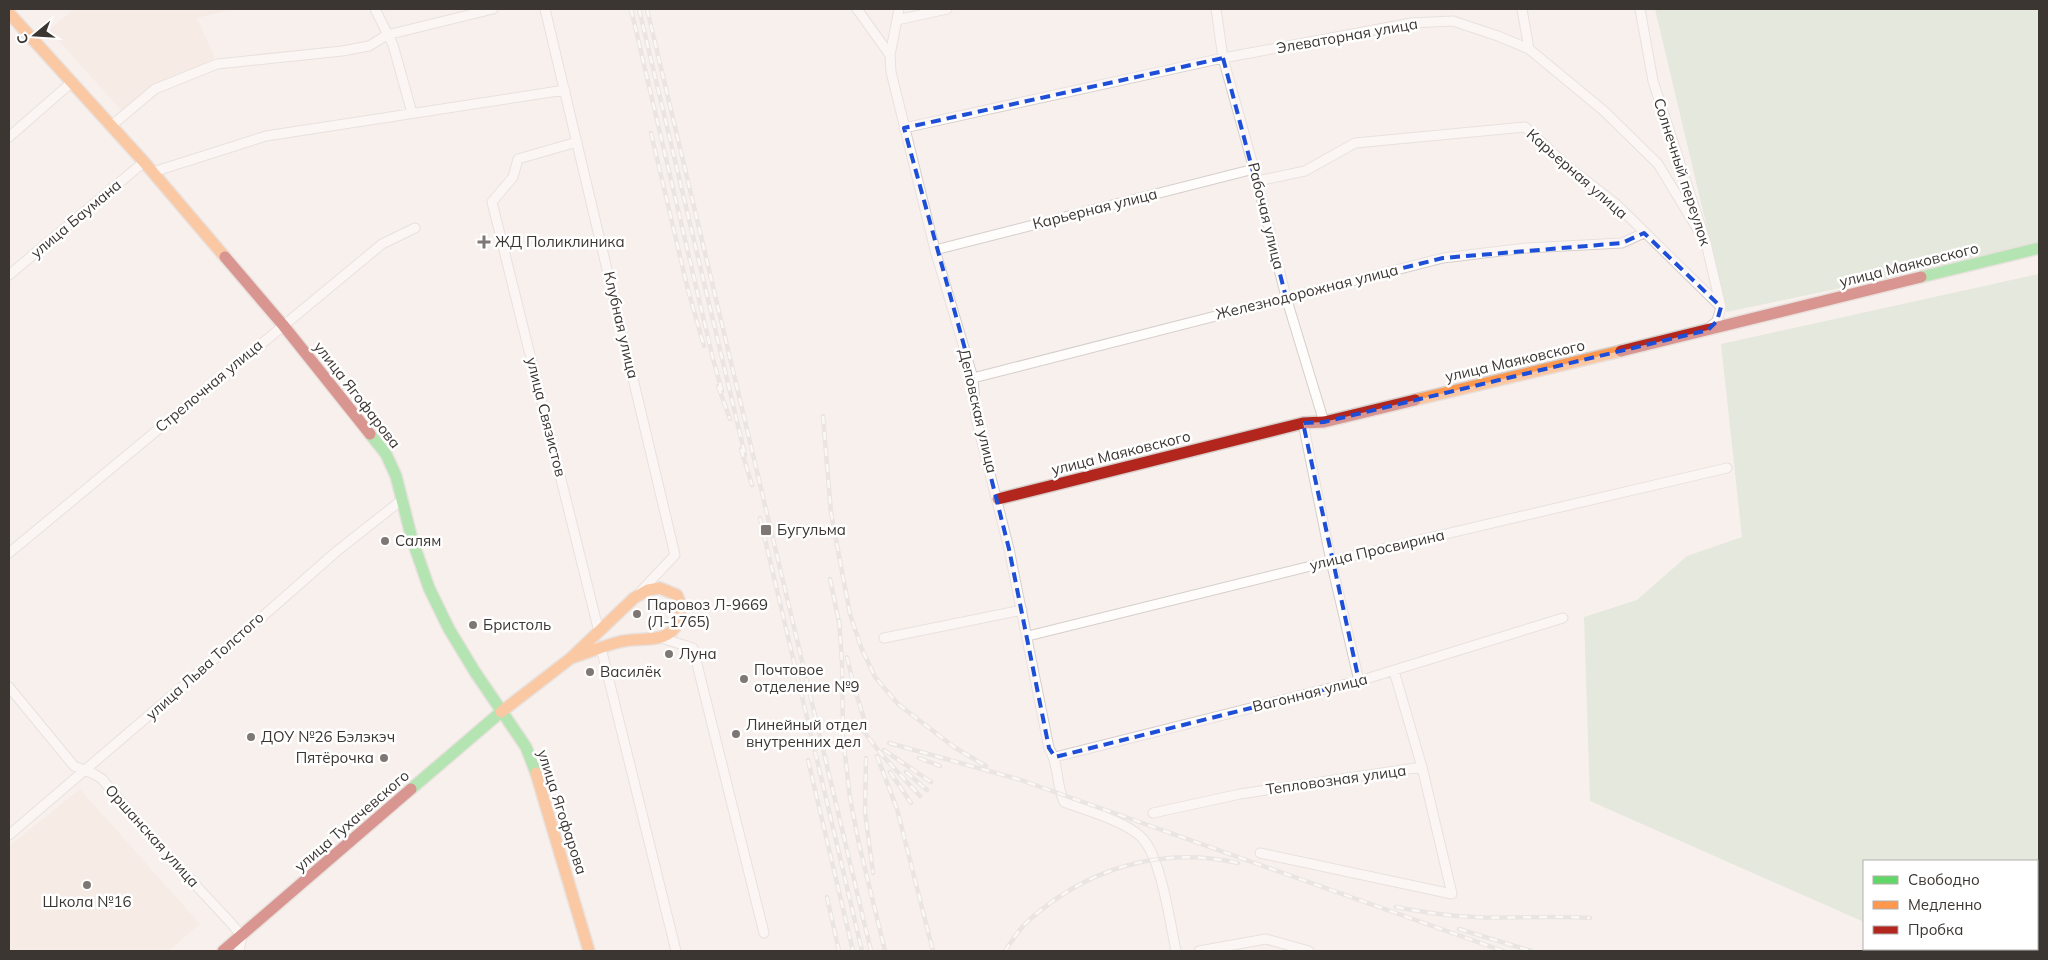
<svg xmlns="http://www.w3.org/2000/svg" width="2048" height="960" viewBox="0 0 2048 960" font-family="Mulish,sans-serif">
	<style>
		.built { fill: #f5e4dd }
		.green { fill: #cfddc7 }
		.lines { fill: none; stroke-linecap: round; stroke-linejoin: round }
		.street-casing { stroke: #d5ceca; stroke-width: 11 }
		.fast-casing { stroke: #d5ceca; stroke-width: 14 }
		.slow-casing { stroke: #d5ceca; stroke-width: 14 }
		.jam-casing { stroke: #d5ceca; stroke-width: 14 }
		.street { stroke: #fefdfc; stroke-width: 9 }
		.fast { stroke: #63d668; stroke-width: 11 }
		.slow { stroke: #ff974d; stroke-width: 11 }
		.jam { stroke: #b3261e; stroke-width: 11 }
		.rail-casing { stroke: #d9d6d4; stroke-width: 4.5 }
		.rail { stroke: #fff; stroke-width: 2.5; stroke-dasharray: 8; stroke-linecap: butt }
		.marked { fill: none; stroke: #1d4ed8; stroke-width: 4; stroke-dasharray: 10 6; stroke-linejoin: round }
		.poi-dot { fill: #7e7774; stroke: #fff; stroke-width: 2 }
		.labels { text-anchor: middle; stroke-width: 5; stroke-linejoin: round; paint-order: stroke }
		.street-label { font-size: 15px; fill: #3c3633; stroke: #fff }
		.poi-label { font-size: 15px; fill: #3c3633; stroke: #fff; text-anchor: start }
	</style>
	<rect width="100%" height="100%" fill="#f8f0ec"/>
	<path class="built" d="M74,9h159l-36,9 18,40 -58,28 -35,25 -73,-81z
		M80,789l120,135 -32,27h-159v-105z"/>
	<path class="green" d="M1655,9h384v237l-312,66z
		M2039,274v677h-109l-5,-2h112v-88h-173v61l-274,-121 -6,-184 53,-17 50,-44 55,-19 -21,-193z"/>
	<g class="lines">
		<g class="street-casing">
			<path id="street" d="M375,9l18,36 19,68
				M545,9l130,546 -35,37
				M857,9l33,46
				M899,9l-9,46 1,17 44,178 38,128 3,40 33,131 40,199c10,16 7,36 15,54 21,8 60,19 76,34 21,18 30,87 36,115
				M1216,9l7,49 31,111 32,128 38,125
				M1522,9l7,40
				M1640,9l13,72 53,162 15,64 -4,14 -8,7
				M897,20l50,-11
				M111,126l44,-37 62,-25 125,-13 27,-5 18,-11 106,-26
				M904,128l319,-70 188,-35 42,-2 45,15 31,13 75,62 54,53 48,79
				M9,137l63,-55
				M577,142l-59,17 -5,18 -21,25 107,430
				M153,172l113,-36 299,-46
				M1257,181l48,-10 50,-28 170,-16 42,39 48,37 106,104
				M935,250l319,-81
				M9,275l135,-113
				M973,378l470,-120 83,-10 96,-5 22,-10
				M1303,423l28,138 28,120
				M9,553l373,-309 33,-16
				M1028,636l303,-75 396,-93
				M661,638l32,10 71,285
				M884,638l138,-28
				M601,648l75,303
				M9,687l65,79 20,8 8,5 46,55 82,88 12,14 -3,15
				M1055,757l304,-76 204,-63
				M1153,813l87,-19 182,-27 -28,-96
				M9,835l186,-159 142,-125 66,-52
				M1260,853l192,41 -30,-127
				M1199,951l67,-12 43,12"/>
		</g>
		<g class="fast-casing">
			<path id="fast" d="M1921,277l118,-29
				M370,434l16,20 10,22 16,63 17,49 20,41 26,43 51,75 10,26
				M411,789l90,-77"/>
		</g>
		<g class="slow-casing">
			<path id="slow" d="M9,13l135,149 81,95
				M1415,400l206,-49
				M501,712l70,-54 63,-60 14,-8 12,-2 17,7c4,9 6,17 2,26 -11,25 -39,15 -60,21 -16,4 -32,11 -48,16
				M536,773l53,178"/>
		</g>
		<g class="jam-casing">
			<path id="jam" d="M225,257l58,68 87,109
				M1621,351l300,-74
				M998,499l305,-76 21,-1 91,-22
				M223,951l188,-162"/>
		</g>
		<use href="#street" class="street"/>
		<use href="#fast" class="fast"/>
		<use href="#slow" class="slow"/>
		<use href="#jam" class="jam"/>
		<g class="rail-casing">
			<path id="rail" d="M631,9l82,350 9,32
				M639,9l106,446
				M647,9l224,942
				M651,133l37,157 16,56
				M718,386l12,33
				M823,416l8,97 19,101 11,33 14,30 23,27 56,43 32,19
				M741,449l11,36
				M760,518l102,433
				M830,579l10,48
				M839,620l3,43 1,74 7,61 9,46 26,107
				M847,657l6,26 12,39
				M859,725l22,29 39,42
				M889,743l132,37 482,171
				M884,750l47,32
				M877,756l20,53 36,142
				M866,758l-1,54 8,61
				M919,758l21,8
				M808,760l45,191
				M890,772l21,31
				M906,772l21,18
				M827,897l12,54
				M1396,907c26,5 51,9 78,10 39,2 77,-2 116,1
				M1459,929l72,22
				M1005,951c7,-10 14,-22 23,-30 59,-53 133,-75 210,-58"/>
		</g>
		<use href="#rail" class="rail"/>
	</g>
	<path d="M0 0H2048V960H0ZM1223,58l63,239 157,-39 179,-15 22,-10 77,74 -4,14 -9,9 -384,92 -21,1 56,258 -304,76 -6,-9 -40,-199 -33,-131 -3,-40 -69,-250z" fill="#f8f0ec" fill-opacity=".55" fill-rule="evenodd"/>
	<path class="marked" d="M1223,58l63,239 157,-39 179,-15 22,-10 77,74 -4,14 -9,9 -384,92 -21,1 56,258 -304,76 -6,-9 -40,-199 -33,-131 -3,-40 -69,-250z"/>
	<g class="poi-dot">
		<path d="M481.5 234.5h5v5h5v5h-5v5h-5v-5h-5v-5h5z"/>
		<rect x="760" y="524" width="12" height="12" rx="2.5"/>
		<circle cx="385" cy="541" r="5"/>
		<circle cx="637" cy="614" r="5"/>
		<circle cx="473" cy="625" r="5"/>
		<circle cx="669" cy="654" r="5"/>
		<circle cx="590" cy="672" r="5"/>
		<circle cx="744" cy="679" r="5"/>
		<circle cx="736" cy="734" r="5"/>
		<circle cx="251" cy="737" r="5"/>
		<circle cx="384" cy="758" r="5"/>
		<circle cx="87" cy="885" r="5"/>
	</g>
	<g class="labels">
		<g class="street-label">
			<text transform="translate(1347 36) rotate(-10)" y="5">Элеваторная улица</text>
			<text transform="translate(1682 172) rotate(72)" y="5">Солнечный переулок</text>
			<text transform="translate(1577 174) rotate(41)" y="5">Карьерная улица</text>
			<text transform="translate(1095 209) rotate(-14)" y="5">Карьерная улица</text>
			<text transform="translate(1266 216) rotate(76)" y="5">Рабочая улица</text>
			<text transform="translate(76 219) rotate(-40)" y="5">улица Баумана</text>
			<text transform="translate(1909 265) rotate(-14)" y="5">улица Маяковского</text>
			<text transform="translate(1307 292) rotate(-14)" y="5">Железнодорожная улица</text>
			<text transform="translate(621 325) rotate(77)" y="5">Клубная улица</text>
			<text transform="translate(1515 361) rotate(-13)" y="5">улица Маяковского</text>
			<text transform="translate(209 386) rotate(-40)" y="5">Стрелочная улица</text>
			<text transform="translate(357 395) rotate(52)" y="5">улица Ягофарова</text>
			<text transform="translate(978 411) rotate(77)" y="5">Деповская улица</text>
			<text transform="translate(546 417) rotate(76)" y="5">улица Связистов</text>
			<text transform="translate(1121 453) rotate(-14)" y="5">улица Маяковского</text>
			<text transform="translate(1377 550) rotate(-13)" y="5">улица Просвирина</text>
			<text transform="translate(205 666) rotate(-42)" y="5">улица Льва Толстого</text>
			<text transform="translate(1310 693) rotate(-14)" y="5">Вагонная улица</text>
			<text transform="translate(1336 780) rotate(-8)" y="5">Тепловозная улица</text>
			<text transform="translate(562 812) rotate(72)" y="5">улица Ягофарова</text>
			<text transform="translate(352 821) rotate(-41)" y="5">улица Тухачевского</text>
			<text transform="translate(152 836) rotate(48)" y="5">Оршанская улица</text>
		</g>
		<g class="poi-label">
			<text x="495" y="247">ЖД Поликлиника</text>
			<text x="777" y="535">Бугульма</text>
			<text x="395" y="546">Салям</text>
			<text x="647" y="610">Паровоз Л-9669<tspan x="647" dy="17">(Л-1765)</tspan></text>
			<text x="483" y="630">Бристоль</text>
			<text x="679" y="659">Луна</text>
			<text x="754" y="675">Почтовое<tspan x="754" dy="17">отделение №9</tspan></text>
			<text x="600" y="677">Василёк</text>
			<text x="746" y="730">Линейный отдел<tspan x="746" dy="17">внутренних дел</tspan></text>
			<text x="261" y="742">ДОУ №26 Бэлэкэч</text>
			<text x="374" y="763" text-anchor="end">Пятёрочка</text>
			<text x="87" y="907" text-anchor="middle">Школа №16</text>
		</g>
	</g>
	<rect width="2048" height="960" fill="none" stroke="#3c3633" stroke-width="20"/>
	<rect x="1863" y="860" width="175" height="90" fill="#ffffff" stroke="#b1afad"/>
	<rect x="1873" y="876" width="25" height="8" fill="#63d668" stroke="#b1afad"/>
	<text x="1908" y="885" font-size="15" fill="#3c3633">Свободно</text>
	<rect x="1873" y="901" width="25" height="8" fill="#ff974d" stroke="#b1afad"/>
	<text x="1908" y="910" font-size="15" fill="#3c3633">Медленно</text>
	<rect x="1873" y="926" width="25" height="8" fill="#b3261e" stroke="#b1afad"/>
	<text x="1908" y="935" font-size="15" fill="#3c3633">Пробка</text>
	<g transform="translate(35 35) rotate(252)" stroke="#ffffff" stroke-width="4" paint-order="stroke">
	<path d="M0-4L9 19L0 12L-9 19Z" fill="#3c3633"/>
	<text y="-8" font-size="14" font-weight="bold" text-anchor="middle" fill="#3c3633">С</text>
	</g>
</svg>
